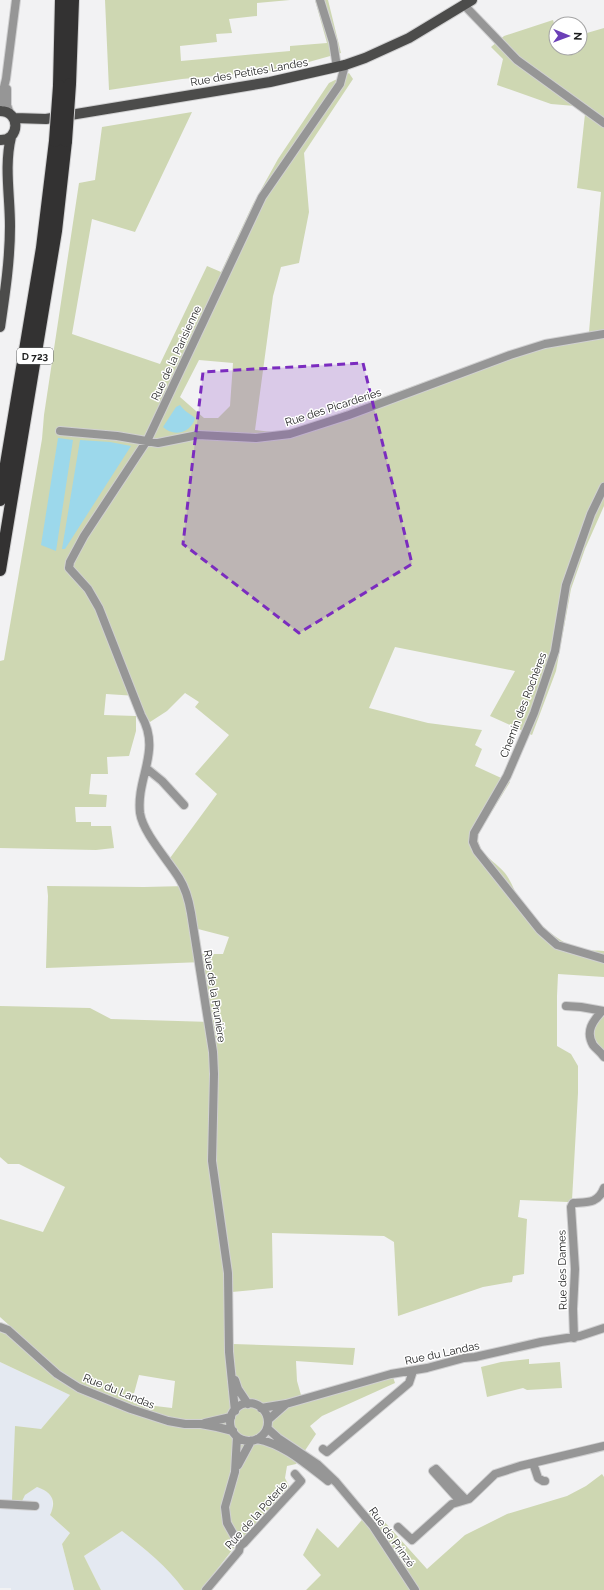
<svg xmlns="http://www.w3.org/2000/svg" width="604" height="1590" viewBox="0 0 604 1590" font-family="Raleway,sans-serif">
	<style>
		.built { fill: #e4e9f1 }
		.green { fill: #ced7b2; fill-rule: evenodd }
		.water { fill: #9cd8eb }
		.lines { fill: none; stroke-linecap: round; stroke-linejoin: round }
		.minor-casing { stroke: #d0d0d1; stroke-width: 10 }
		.major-casing { stroke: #d0d0d1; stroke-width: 12 }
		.highway-casing { stroke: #d0d0d1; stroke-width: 14 }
		.minor { stroke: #969696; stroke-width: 8 }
		.major { stroke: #4c4c4b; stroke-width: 10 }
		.highway { stroke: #333232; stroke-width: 12 }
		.highway-bridge-casing { stroke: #d0d0d1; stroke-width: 14; stroke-linecap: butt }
		.highway-bridge { stroke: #333232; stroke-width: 12 }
		.marked { fill: #7b2cbf; fill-opacity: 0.2; stroke: #7b2cbf; stroke-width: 3; stroke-dasharray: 8 5; stroke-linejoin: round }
		.labels { text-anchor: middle; stroke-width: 3; stroke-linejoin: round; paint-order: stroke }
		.shield { fill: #fff; stroke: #616262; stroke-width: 1 }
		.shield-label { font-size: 10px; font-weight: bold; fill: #1d1e1e }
		.street-label { font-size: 11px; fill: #1d1e1e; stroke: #fff }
	</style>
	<rect width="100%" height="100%" fill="#f2f2f3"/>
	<path class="built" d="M0,1362l70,33 -29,34 -16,66 12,-8 9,3 6,7 1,12 -3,6 20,18 -8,11 12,46h-63v-2h-11z
		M122,1531l35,28 19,20 8,11h-83l-17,-34z"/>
	<path class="green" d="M105,0h185l-33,3v13l-28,3 3,14 -16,1 1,8 -37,4 1,15 109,-10v-5l37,-3 -12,-43h13l13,53 -61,17 -98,9 -73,11z
		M553,20l3,10v18h24v-13l24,-7v478l-19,43 -14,40 -15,82 -24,64 -42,-19 25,-45 -120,-24 -26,61 59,15 54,7 -7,15 7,4 -7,17 35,16 -32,52c-2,18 15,26 26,38 8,9 11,22 18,32 11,15 39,41 58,45 7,2 16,1 24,2v26l-46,-3 -1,22v50l14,8 7,12v27l-6,107 -4,2 -48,-2 -2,17 9,2 -3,55 -11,2 -1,6 -29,5 -85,29 -4,-74 -10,-6 -112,-3 1,55 -41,4 1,52 122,4 -2,17 -57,-4 1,20 4,14 -7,2 4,8 95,-28 2,6 -73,33 -12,10 6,8 -20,30 -9,2 -2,12 5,10 -57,61 -32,41h-17c-17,-24 -39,-41 -62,-59l-38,25 17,34h-27l-12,-46 8,-11 -20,-18c7,-14 2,-23 -13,-28l-12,8 -3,6 -10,-1 3,-74 26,3 29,-34 -70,-33v-30l5,2 5,-8 -10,-9v-98l43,13 22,-45 -46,-23h-11l-8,-7v-151l90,2 21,11 100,3 -8,-60 -157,6 2,-72 -1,-10 97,1 42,-1 -16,-28 47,-64 -22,-20 34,-39 -34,-28 4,-5 -14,-9 -18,18 -17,11 -8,-12 -5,-14 -31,-2 -2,21 32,1v15l-7,25 -22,1 1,17h-17l-2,20 18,1 -1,12h-31l1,15h15v4h20l3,22 -18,2 -96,-2v-187l4,-1 38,-221 2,-24 35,-232 16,-3 7,-53 90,-15 -57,120 -43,-13 -20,115 88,30 47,-98 14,6 32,-68 25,-45 51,-76 20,-10 4,6 -49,74 5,59 -10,51 -18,4 -8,29 -18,134 17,2 22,-2 209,-77 48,-14 38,-7 12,-140 -24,-4 8,-74 -10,-8 -24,-2 -54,-19 6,-26 -12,-12 13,-11zM199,360l34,3 -3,43 -12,12h-14l-24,-21zM198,929l31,8 -6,17h-21zM139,1375l36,6 -3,27 -25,-3 -14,-8z
		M604,1016v33h-1c-12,-11 -14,-23 1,-33z
		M529,1359v5l31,-2 2,26 -35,2 -4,-2 -36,9 -6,-30 20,-5z
		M602,1474l2,3v113h-298l15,-15 -18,-20 14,-27 21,20 34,-40 55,61 38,-34 42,-21 60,-18 19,-10z"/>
	<path class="water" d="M180,405c4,6 9,8 15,13 -3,14 -21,20 -32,9l13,-20z
		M58,438l15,2 -17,111 -15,-6z
		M80,440l30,2 21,4 -66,103h-3z"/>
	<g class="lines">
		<g class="minor-casing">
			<path id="minor" d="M320,0l13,42 4,25
				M464,5l53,55 87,63
				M7,89v16l3,9
				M0,103l6,-24 10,-79
				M60,431l57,5 41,7 40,-8 58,3 34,-4 59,-19 161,-60 35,-11 59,-10
				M604,487l-13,27 -25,71 -11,66 -21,62 -27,63 -33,57 -1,9 4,9 63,79 17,15 47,14
				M146,768l16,13 22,24
				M566,1006l15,1 23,4
				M602,1011c-9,10 -17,20 -9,34 3,4 8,7 11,12
				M0,1327l8,3 49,44 22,14 52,21 37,12 17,3h16l16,3 16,4
				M574,1338l-1,-29 2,-40 -4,-62 2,-4c14,-1 25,1 31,-15
				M235,1380l3,9 10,15
				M230 1422a19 19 0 1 1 38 0a19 19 0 1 1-38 0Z
				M261,1408l25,-4 105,-30 36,-6 37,-10 11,-1 66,-15 39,-6 24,-8
				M235,1411l-6,-59 -1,-79 -16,-112 2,-87 -1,-22 -22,-139c-2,-12 -5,-24 -12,-35 -11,-18 -36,-45 -39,-65 -4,-36 22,-62 1,-98l-42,-107 -11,-19 -19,-21 1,-6 14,-26 64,-97 114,-242 78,-113 5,-19
				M268,1420l17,-15
				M205,1423l26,-6
				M267,1428l11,10 39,26 19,18 37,44 42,64
				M237,1437l-2,35 -10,35 2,16 13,23
				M257,1439c27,5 50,26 71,42
				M323,1449l4,3 75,-63 7,-6 4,-12
				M533,1463l5,15 5,3h2
				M238,1465l13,-24
				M460,1501l-27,-30 3,-2 29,30
				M0,1504l35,2
				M398,1527l14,13 40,-36 17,-5 26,-25 25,-8 84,-20
				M206,1590l33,-39 1,-5 4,-3 57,-62 -6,-7"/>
		</g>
		<g class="major-casing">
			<path id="major" d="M0,111c21,0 20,30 0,29
				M14,118l32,1 224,-37 75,-17 20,-7 44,-20 63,-38
				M0,327c5,-34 10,-67 10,-101 0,-30 -6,-60 1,-89"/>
		</g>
		<g class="highway-casing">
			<path id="highway" d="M70,84l3,-84
				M59,86l2,-86
				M0,500l42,-252 13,-107
				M0,570l56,-339 10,-90"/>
		</g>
		<use href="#minor" class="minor"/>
		<use href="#major" class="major"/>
		<use href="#highway" class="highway"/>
		<g class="highway-bridge-casing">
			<path id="highway-bridge" d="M55,141l4,-55
				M66,141l4,-57"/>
		</g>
		<use href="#highway-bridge" class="highway-bridge"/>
	</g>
	<path class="marked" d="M363,363l49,201 -113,69 -116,-89 20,-172z"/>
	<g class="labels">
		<rect class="shield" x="17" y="348" width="36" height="16" rx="3"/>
		<g class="shield-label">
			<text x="35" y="360">D 723</text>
		</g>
		<g class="street-label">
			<text transform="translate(249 72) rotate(-10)" y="4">Rue des Petites Landes</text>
			<text transform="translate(176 353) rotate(-65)" y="4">Rue de la Parisienne</text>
			<text transform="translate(333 407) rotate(-18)" y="4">Rue des Picarderies</text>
			<text transform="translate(523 705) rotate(-69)" y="4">Chemin des Rochères</text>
			<text transform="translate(215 996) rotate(81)" y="4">Rue de la Prunière</text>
			<text transform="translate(562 1270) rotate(-91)" y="4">Rue des Dames</text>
			<text transform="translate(442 1353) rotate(-12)" y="4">Rue du Landas</text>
			<text transform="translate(119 1391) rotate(22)" y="4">Rue du Landas</text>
			<text transform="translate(256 1515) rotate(-48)" y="4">Rue de la Poterie</text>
			<text transform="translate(392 1537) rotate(55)" y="4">Rue de Prinzé</text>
		</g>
	</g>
	<g transform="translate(568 36) rotate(91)"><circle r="19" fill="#ffffff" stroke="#a5a5a5"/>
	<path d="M0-3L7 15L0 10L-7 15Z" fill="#6b3fb7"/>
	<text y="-6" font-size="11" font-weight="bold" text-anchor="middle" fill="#1d1e1e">N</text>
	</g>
</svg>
